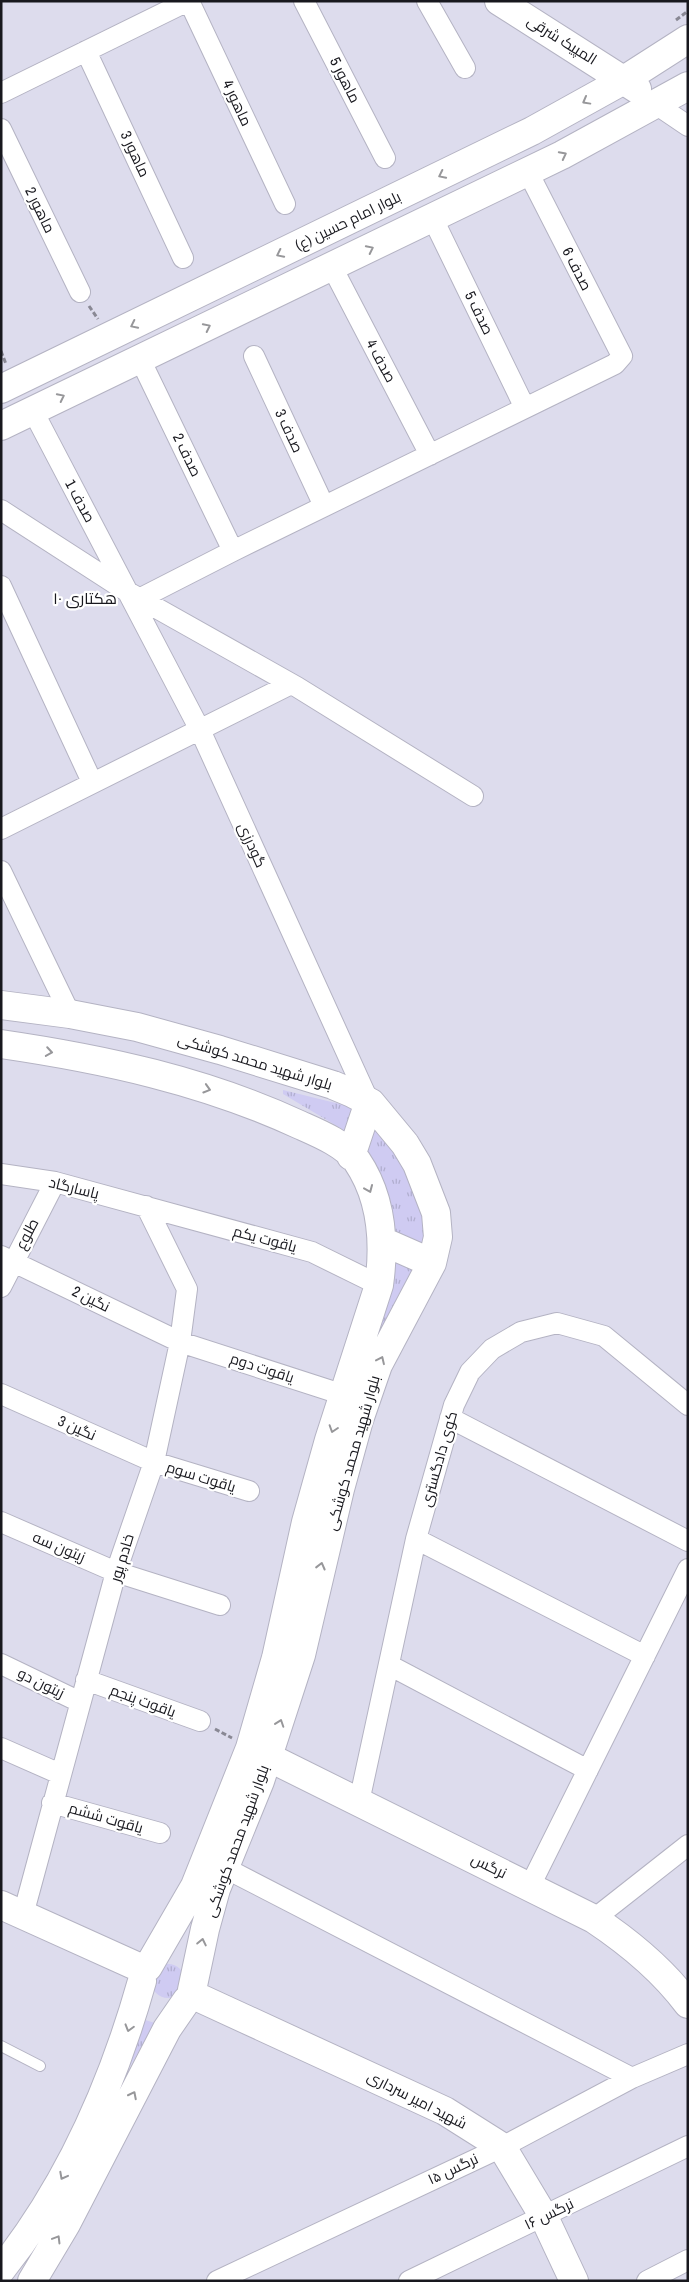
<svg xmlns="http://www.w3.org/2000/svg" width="689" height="2282" viewBox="0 0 689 2282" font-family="'Archivo Narrow',Cairo,sans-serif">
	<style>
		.grass { fill: url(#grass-tufts) }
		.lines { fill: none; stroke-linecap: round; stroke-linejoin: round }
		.lane-casing { stroke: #b4b3c3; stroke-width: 12 }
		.street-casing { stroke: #b4b3c3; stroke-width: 22 }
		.secondary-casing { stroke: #b4b3c3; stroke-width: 30 }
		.path { stroke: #898894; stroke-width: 3; stroke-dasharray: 5 2.5; stroke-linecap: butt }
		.lane { stroke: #fff; stroke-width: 10 }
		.street { stroke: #fff; stroke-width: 20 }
		.secondary { stroke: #fff; stroke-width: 28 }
		.oneway { stroke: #97979a }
		.labels { text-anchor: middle; stroke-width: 4.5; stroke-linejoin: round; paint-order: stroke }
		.street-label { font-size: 15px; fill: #18181e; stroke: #fff }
		.neighbourhood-label { font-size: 16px; fill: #18181e; stroke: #fff }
	</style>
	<defs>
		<pattern id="grass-tufts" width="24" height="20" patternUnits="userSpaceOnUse" patternTransform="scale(1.25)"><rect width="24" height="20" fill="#cfcbf2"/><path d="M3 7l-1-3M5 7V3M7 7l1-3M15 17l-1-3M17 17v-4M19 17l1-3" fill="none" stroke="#b1aecf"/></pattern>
	</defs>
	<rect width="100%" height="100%" fill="#dddced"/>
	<path class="grass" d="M283,1090l73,18 -9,24 -64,-38z
		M374,1118l12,12 41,80v43l-37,-15 -27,-82z
		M391,1256l24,11 -37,70z
		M151 1981a17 17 0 1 1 34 0a17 17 0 1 1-34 0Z
		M142,2019l13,4 -30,52z"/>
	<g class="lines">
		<g class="lane-casing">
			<path id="lane" d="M1,2046l39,20"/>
		</g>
		<g class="street-casing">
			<path id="street" d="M189,1l96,203
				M304,1l81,157
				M427,1l38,67
				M86,51l97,207
				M1,93l187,-92
				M657,105l31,21
				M1,129l79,163
				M433,219l92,189
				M332,267l98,188
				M254,356l70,150
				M140,359l93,192
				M33,411l167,319 169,372
				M1,510l127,82 169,95 176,109
				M1,586l91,196
				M141,598l92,-47 382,-187 7,-8 -94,-184
				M1,829l290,-145
				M1,871l69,143
				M1,1174l54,8 257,70 67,33
				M1,1256l179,86 164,53
				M1,1287l54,-105
				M1,1394l153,68 95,29
				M450,1418l238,123
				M1,1522l115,50 104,33
				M416,1539l229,117
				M1,1664l79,38
				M389,1665l199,105
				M86,1680l114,41
				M1,1748l59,26
				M359,1802l57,-263 38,-134 16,-33 22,-23 29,-17 36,-9 47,13 84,69
				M52,1803l108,30
				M225,1868l407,210
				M530,1886l158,-317
				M23,1915l93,-343 38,-110 26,-120 7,-53 -41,-83
				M594,1919l94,-74
				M217,2281l285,-134 130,-69 56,-24
				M409,2281l279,-135
				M647,2281l41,-21"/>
		</g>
		<g class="secondary-casing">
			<path id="secondary" d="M499,1l138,88
				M1,389l531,-258 92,-51 64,-41
				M1,426l561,-271 126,-69
				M1,1005l69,9 67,13 83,23 113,35 19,8 19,10 34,41 12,20 19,49 2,24 -6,26 -54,102 -19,55 -19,69 -39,166 -41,126 -44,108 -11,40 -13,61
				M1,1044c103,15 204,37 299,81 18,8 45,19 57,36 25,37 28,81 22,124l-50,155 -23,82 -30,136 -26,90 -55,138 -47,81
				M351,1156l18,-54
				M382,1241l50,22
				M268,1757l326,162c36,24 68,50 94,85
				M1,1905l144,65
				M191,1994l254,117 57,36 42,70 30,64
				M1,2270c67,-84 112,-186 141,-289
				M32,2281l34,-57 101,-195 20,-29"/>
		</g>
		<path class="path" d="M676,20l12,-9
			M89,306l9,13
			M1,351l5,13
			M215,1729l17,9"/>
		<use href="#lane" class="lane"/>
		<use href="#street" class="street"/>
		<use href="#secondary" class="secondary"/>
	</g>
	<defs><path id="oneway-chevron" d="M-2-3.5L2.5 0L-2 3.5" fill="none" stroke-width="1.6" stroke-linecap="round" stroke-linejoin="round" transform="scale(1.25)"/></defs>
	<g class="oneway">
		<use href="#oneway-chevron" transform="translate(586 101) rotate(151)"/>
		<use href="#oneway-chevron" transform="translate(563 155) rotate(-27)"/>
		<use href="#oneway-chevron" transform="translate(442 175) rotate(154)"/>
		<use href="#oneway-chevron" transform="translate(370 249) rotate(-26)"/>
		<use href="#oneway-chevron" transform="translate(280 254) rotate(154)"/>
		<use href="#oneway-chevron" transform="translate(134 325) rotate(154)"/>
		<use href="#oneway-chevron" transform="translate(207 327) rotate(-26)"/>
		<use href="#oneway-chevron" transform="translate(61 397) rotate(-26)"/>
		<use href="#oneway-chevron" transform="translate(49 1052) rotate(9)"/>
		<use href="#oneway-chevron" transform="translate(207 1089) rotate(17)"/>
		<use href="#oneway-chevron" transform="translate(369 1189) rotate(67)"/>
		<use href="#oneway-chevron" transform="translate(381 1360) rotate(-65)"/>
		<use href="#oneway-chevron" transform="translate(333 1429) rotate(108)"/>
		<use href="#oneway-chevron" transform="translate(321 1566) rotate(-76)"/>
		<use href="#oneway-chevron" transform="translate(280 1723) rotate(-71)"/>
		<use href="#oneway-chevron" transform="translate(202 1942) rotate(-78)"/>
		<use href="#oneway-chevron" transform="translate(129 2028) rotate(106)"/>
		<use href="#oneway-chevron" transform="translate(133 2095) rotate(-63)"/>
		<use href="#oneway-chevron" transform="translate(63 2176) rotate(118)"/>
		<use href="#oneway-chevron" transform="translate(57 2239) rotate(-59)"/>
	</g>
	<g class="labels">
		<g class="street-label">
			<text transform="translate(562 40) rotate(32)" y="5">المپیک شرقی</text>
			<text transform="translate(345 80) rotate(63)" y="5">ماهور 5</text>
			<text transform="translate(237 103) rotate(65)" y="5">ماهور 4</text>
			<text transform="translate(135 154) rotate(65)" y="5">ماهور 3</text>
			<text transform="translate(40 210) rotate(64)" y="5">ماهور 2</text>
			<text transform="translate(348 221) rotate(-26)" y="5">بلوار امام حسین (ع)</text>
			<text transform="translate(577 269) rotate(63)" y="5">صدف 6</text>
			<text transform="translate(479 313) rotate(64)" y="5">صدف 5</text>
			<text transform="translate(381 361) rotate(62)" y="5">صدف 4</text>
			<text transform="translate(289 431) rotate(65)" y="5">صدف 3</text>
			<text transform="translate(187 455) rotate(64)" y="5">صدف 2</text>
			<text transform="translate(80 501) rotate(62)" y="5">صدف 1</text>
			<text transform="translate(252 845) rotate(66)" y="5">گودرزی</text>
			<text transform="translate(255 1062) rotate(17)" y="5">بلوار شهید محمد کوشکی</text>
			<text transform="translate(74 1188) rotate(14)" y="5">پاسارگاد</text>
			<text transform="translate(27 1234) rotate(-62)" y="5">طلوع</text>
			<text transform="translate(265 1239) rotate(15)" y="5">یاقوت یکم</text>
			<text transform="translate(91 1299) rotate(26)" y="5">نگین 2</text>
			<text transform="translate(262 1368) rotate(18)" y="5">یاقوت دوم</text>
			<text transform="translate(77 1428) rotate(24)" y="5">نگین 3</text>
			<text transform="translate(353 1453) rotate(-74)" y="5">بلوار شهید محمد کوشکی</text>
			<text transform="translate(439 1459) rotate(-74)" y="5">کوی دادگستری</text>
			<text transform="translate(201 1477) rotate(17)" y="5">یاقوت سوم</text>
			<text transform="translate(59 1547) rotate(23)" y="5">زیتون سه</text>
			<text transform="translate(122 1558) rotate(-73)" y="5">خادم پور</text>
			<text transform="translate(41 1683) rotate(26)" y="5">زیتون دو</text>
			<text transform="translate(143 1701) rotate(20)" y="5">یاقوت پنجم</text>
			<text transform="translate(106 1818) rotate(16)" y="5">یاقوت ششم</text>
			<text transform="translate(237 1841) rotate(-70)" y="5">بلوار شهید محمد کوشکی</text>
			<text transform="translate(489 1866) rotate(26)" y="5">نرگس</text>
			<text transform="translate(417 2100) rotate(27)" y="5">شهید امیر سرداری</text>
			<text transform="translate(453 2169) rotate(-25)" y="5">نرگس ۱۵</text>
			<text transform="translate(549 2214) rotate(-26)" y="5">نرگس ۱۶</text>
		</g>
		<g class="neighbourhood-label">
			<text x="85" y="604">۱۰ هکتاری</text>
		</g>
	</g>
	<rect width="689" height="2282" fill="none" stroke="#18181e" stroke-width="5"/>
</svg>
